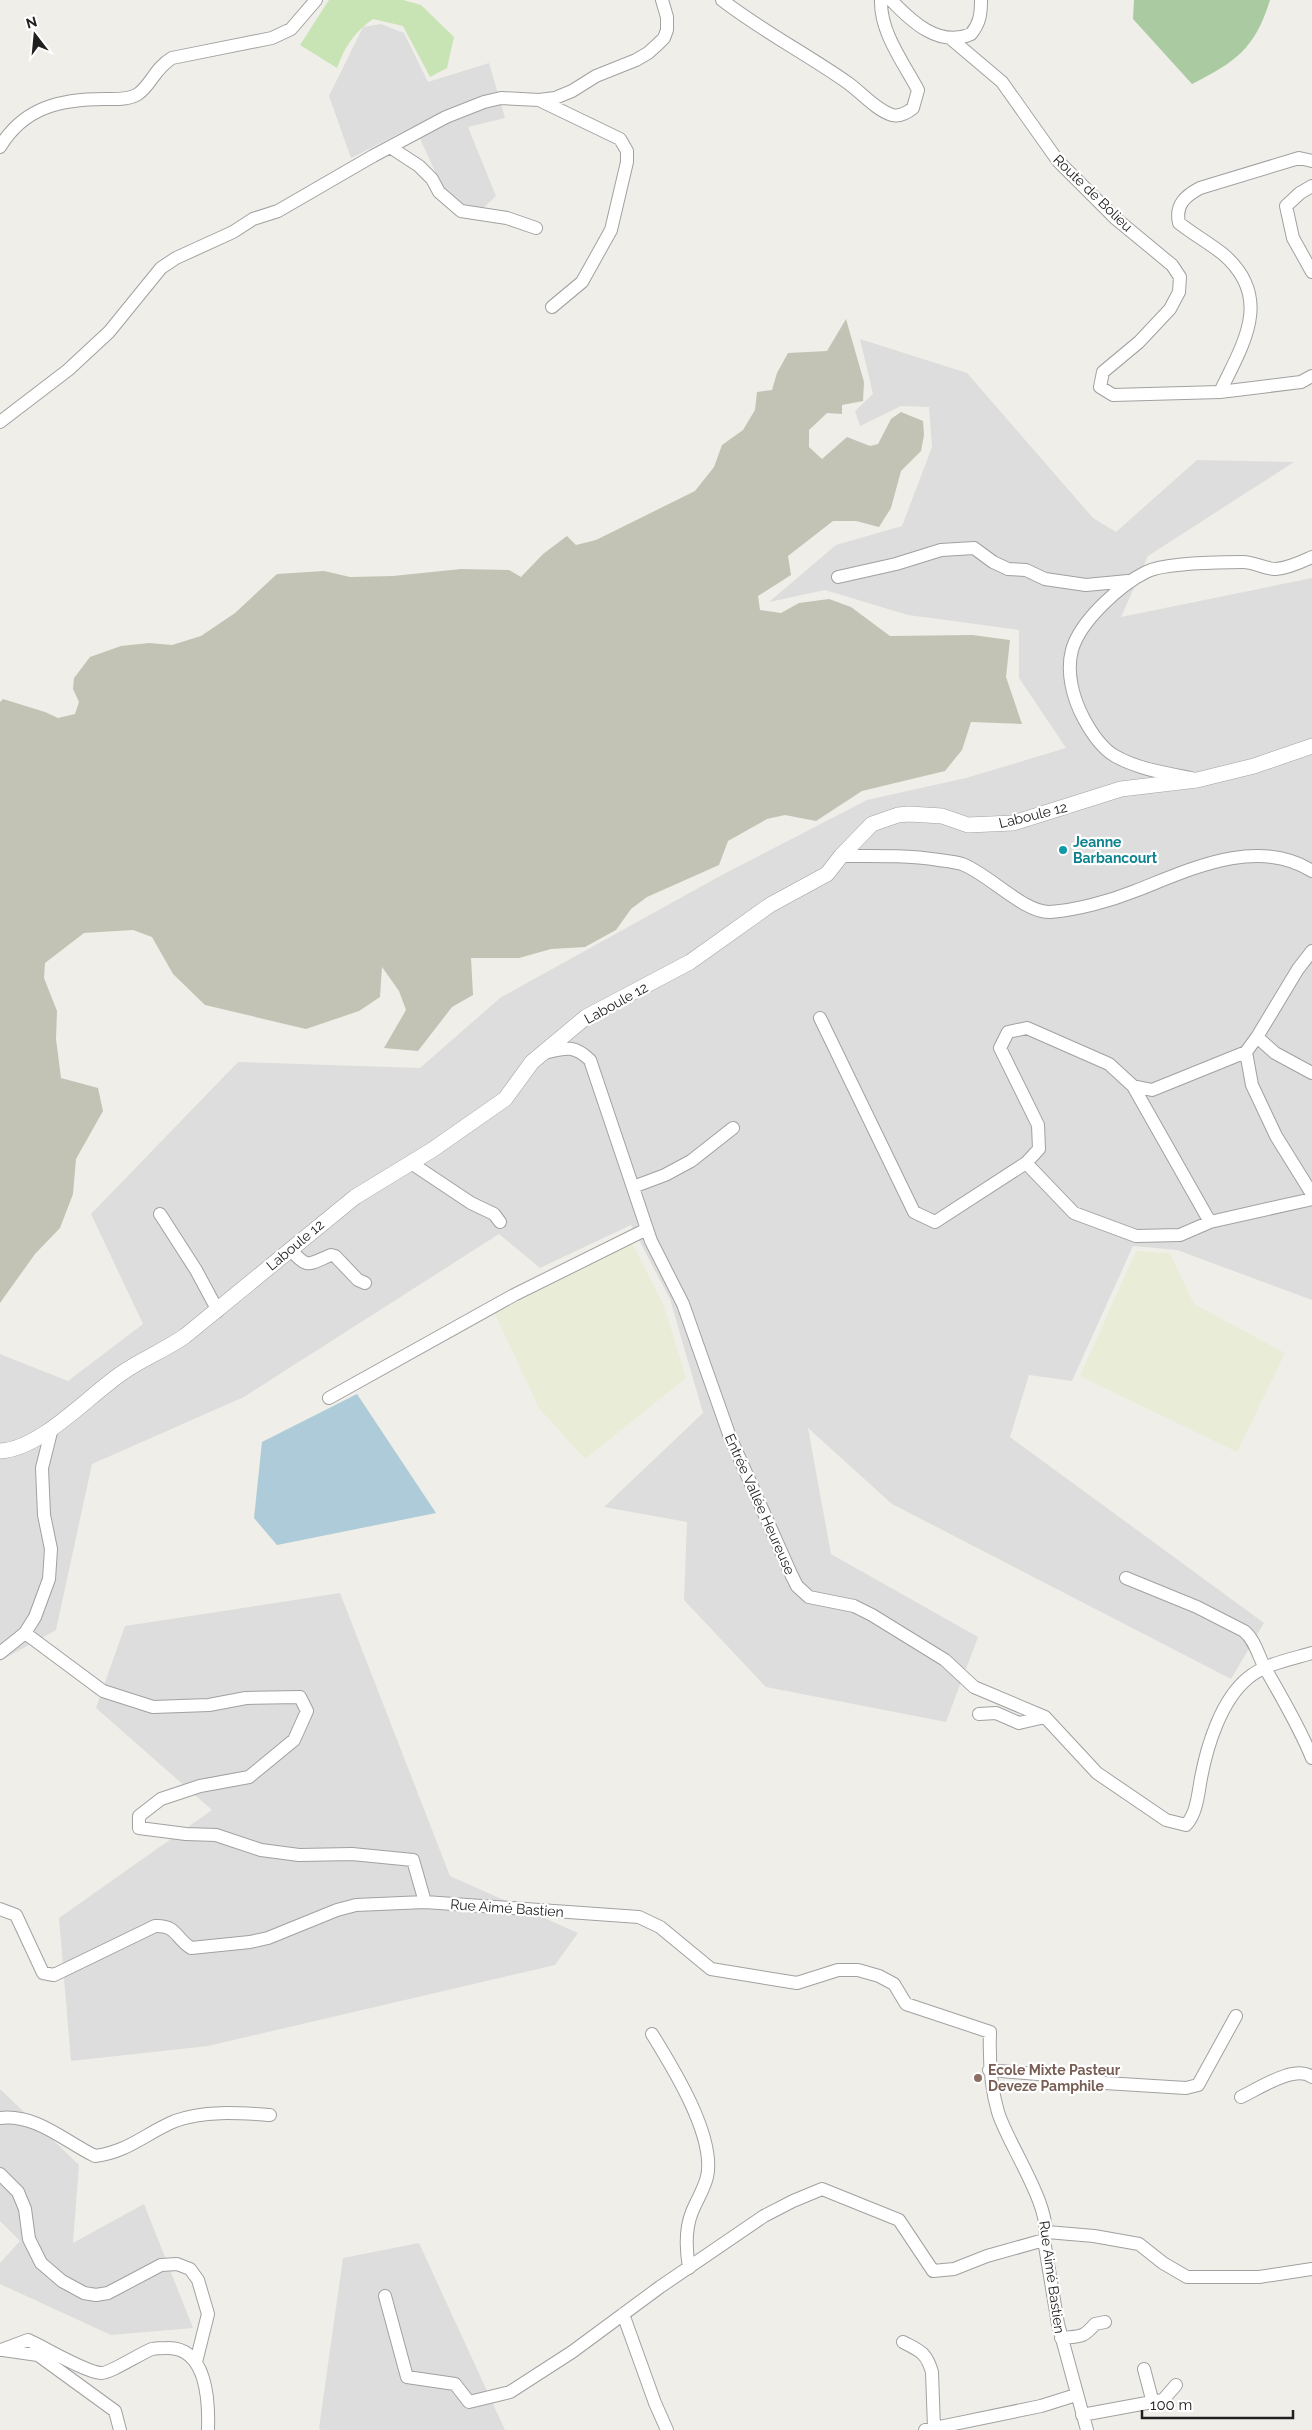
<svg xmlns="http://www.w3.org/2000/svg" width="1312" height="2430" viewBox="0 0 1312 2430" font-family="Raleway,sans-serif">
	<style>
		.residential { fill: #dedddd }
		.construction { fill: #c2c3b4 }
		.farmland { fill: #e9ecd6 }
		.grass { fill: #c8e4b4 }
		.forest { fill: #aacaa1 }
		.water { fill: #adcbd8 }
		.lines { fill: none; stroke-linecap: round; stroke-linejoin: round }
		.minor-casing { stroke: #a1a1a1; stroke-width: 14 }
		.tertiary-casing { stroke: #a1a1a1; stroke-width: 16 }
		.minor { stroke: #fff; stroke-width: 12 }
		.tertiary { stroke: #fff; stroke-width: 15 }
		.culture-dot { fill: #0f9aa8; stroke: #fff; stroke-width: 2 }
		.education-dot { fill: #8d6e63; stroke: #fff; stroke-width: 2 }
		.labels { text-anchor: middle; stroke-width: 4.5; stroke-linejoin: round; paint-order: stroke }
		.street-label { font-size: 14px; fill: #202020; stroke: #fff }
		.culture-label { font-size: 14px; font-weight: bold; fill: #0d838f; stroke: #fff; text-anchor: start }
		.education-label { font-size: 14px; font-weight: bold; fill: #785e54; stroke: #fff; text-anchor: start }
	</style>
	<rect width="100%" height="100%" fill="#f0eee8"/>
	<path class="residential" d="M381,24l23,9 24,49 61,-19 16,55 -37,9 28,69 -23,22 -27,-23 -32,-69 -63,32 -22,-62 34,-69z
		M860,339l107,34 126,145 23,14 81,-72 97,2 -146,94 -27,61 191,-39v722l-135,-50 -44,-4 -61,135 -43,-6 -19,62 254,186 -33,56 -339,-175 -84,-76 23,126 147,83 -32,85 -180,-35 -82,-87 3,-78 -83,-15 99,-94 -33,-114 -39,-74 -91,43 -41,-34 -255,163 -152,67 -36,166 -56,31v-307l68,27 75,-57 -52,-110 147,-152 182,6 80,-70 220,-122 147,-76 99,-22 100,-30 -47,-70v-48l-111,-15 -83,-25 -56,12 67,-57 66,-19 30,-79 -3,-40 -28,-1 -41,20 -5,-15 18,-17z
		M340,1593l110,283 128,57 -23,32 -347,81 -137,15 -12,-143 153,-108 -116,-102 29,-82z
		M0,2089l79,76 -6,78 71,-39 49,124 -82,7 -111,-51v-21l20,-22 -20,-20z
		M419,2243l86,187h-184l-2,-2 24,-170z"/>
	<path class="construction" d="M846,319l18,63 -1,19 -21,4v9l-15,-1 -18,17v17l13,12 25,-22 23,9 8,-2 13,-25 10,-7 22,9 1,14 -3,16 -20,20 -10,37 -12,19 -23,-6h-23l-45,35 3,19 -33,21 2,14 21,3 18,-10 30,-4 22,8 39,29 82,-1 38,5 -4,37 16,47 -51,-2 -9,28 -17,21 -83,20 -46,30 -31,-6 -18,4 -39,22 -9,24 -72,32 -16,12 -15,21 -31,17 -34,2 -32,9h-48l2,37 -21,12 -34,44 -34,-3 22,-38 -7,-19 -17,-24 -2,30 -21,14 -53,18 -101,-24 -32,-31 -21,-37 -19,-7 -49,3 -39,30 -1,15 13,33 -1,28 5,39 37,10 5,23 -27,48 -3,35 -13,34 -25,26 -35,49v-601l3,-3 42,13 13,6 17,-4 4,-12 -6,-13 1,-11 16,-21 31,-11 28,-3 23,2 29,-9 34,-23 42,-39 47,-3 26,6 43,-1 68,-7 48,1 12,7 22,-23 24,-18 9,9 20,-5 99,-49 19,-24 8,-22 21,-15 12,-20 2,-18 15,-2 5,-17 11,-20 39,-2z"/>
	<path class="farmland" d="M631,1241l33,65 22,72 -101,81 -46,-51 -44,-94z
		M1136,1251l34,2 24,51 91,49 -48,99 -157,-76z"/>
	<path class="grass" d="M329,0h74l18,5 33,32 -7,31 -17,9 -27,-51 -30,-7c-18,12 -29,29 -36,49l-37,-23z"/>
	<path class="forest" d="M1134,0h136c-15,49 -35,62 -78,84l-59,-65z"/>
	<path class="water" d="M357,1394l79,119 -159,32 -23,-27 8,-76z"/>
	<g class="lines">
		<g class="minor-casing">
			<path id="minor" d="M722,0c40,31 85,54 126,83 14,10 28,27 44,32 8,2 16,-3 21,-7l5,-18c-15,-28 -38,-58 -37,-90
				M891,0c20,21 48,48 80,34 9,-11 10,-20 10,-34
				M950,38l52,44 56,79 57,57 57,47 8,12 -1,15 -9,17 -31,33 -36,30 -3,15 13,8 107,-3 81,-10 11,-6
				M539,100l81,39 7,12v11l-16,68 -29,52 -30,25
				M0,147c24,-40 61,-48 105,-48 10,0 24,1 33,-5 13,-9 17,-26 34,-36l100,-20 19,-9 25,-29
				M390,147l29,19 13,13 7,13 22,19 46,7 29,10
				M1312,186l-12,7 -14,13 7,32 19,34
				M1220,392c23,-48 54,-94 3,-138 -14,-11 -30,-20 -44,-31 -4,-18 6,-27 21,-35l99,-30 13,3
				M0,422l68,-52 41,-38 52,-64 15,-10 57,-26 20,-13 25,-8 95,-55 73,-39 38,-15 17,-4 38,2 16,-2 17,-7 24,-15 40,-16 12,-7 10,-9 6,-6 3,-8v-13l-5,-17
				M838,577l58,-13 45,-14 33,-2 19,14 15,7 18,1 19,9 41,6 42,-4
				M1191,778c-26,-5 -53,-9 -76,-22 -14,-8 -24,-24 -31,-37 -11,-20 -18,-47 -12,-69 8,-29 48,-65 74,-78 18,-9 75,-10 97,-10 11,0 22,7 33,7 13,-1 25,-7 36,-12
				M841,856c33,0 65,-1 98,4 7,1 16,2 23,4 27,10 62,49 88,48 27,-2 60,-11 85,-21 54,-21 121,-55 177,-20
				M820,1018l94,194 21,10 91,-59 13,-14 -1,-24 -38,-77 8,-16 19,-4 82,36 24,22 77,136
				M1257,1037l18,16 37,20
				M1246,1052l6,33 24,51 36,58
				M544,1053c21,-5 29,-9 46,7l61,181 32,63 47,133 62,139 5,10 12,11 45,9 18,9 73,45 29,27 71,30 52,56 69,47 20,5c11,-12 12,-31 15,-47 6,-32 20,-78 47,-100 16,-14 44,-19 64,-25
				M1133,1086l19,4 94,-38 11,-15 41,-68 14,-18
				M411,1163l60,40 23,11 6,8
				M1026,1163l48,50 62,23 44,-1 30,-13 102,-23
				M633,1187l32,-12 26,-14 42,-33
				M160,1214l36,56 22,41
				M290,1249c18,20 17,16 41,6l4,1 23,24 7,3
				M329,1398l185,-103 133,-66
				M1126,1578l71,29 47,24c11,9 14,24 21,37 17,30 34,58 47,90
				M25,1633l78,58 50,16 56,-2 37,-7 54,-1 7,14 -13,29 -45,37 -49,9 -39,13 -22,17v12l47,6 30,1 45,15 38,5 53,-1 61,6 12,42 214,15 21,10 51,42 86,14 41,-13h20l21,6 15,8 12,20 84,28c-1,28 0,53 8,80 9,31 57,99 46,128l14,84 29,106
				M0,1653l25,-20 10,-16 14,-38 2,-30 -7,-34 -2,-47 10,-40
				M979,1714l17,-1 23,10 26,-6
				M0,1909l16,6 27,58 11,2 101,-49c22,-1 20,12 36,22l59,-6 18,-4 69,-28 19,-5 69,-3
				M652,2034c21,34 64,103 55,143 -3,12 -10,23 -15,35 -7,17 -6,38 -3,56
				M989,2070l84,7 32,6 81,5 12,-3 38,-69
				M1241,2097c17,-8 54,-33 71,-20
				M0,2118c37,-4 64,23 95,38 33,-4 51,-23 80,-35 30,-11 65,-8 95,-6
				M0,2174l18,18 7,17 4,30 12,24 21,18 22,12 12,2 12,-2 53,-28 16,-1 13,5 8,11 10,34 -12,48
				M1047,2232l47,4 45,8 24,19 24,14h72l53,-8
				M385,2296l22,81 48,7 14,18 41,-10 62,-40 88,-65 104,-71 29,-15 29,-12 77,31 34,51 21,-2 33,-13 57,-16
				M623,2314l32,89 12,27
				M1061,2338c19,-2 21,1 34,-14l10,-2
				M903,2342c17,9 23,10 29,30l2,56
				M1,2350l27,-10c18,8 57,32 73,33 8,1 40,-20 51,-24 5,-1 11,-1 15,-1 40,-1 42,53 41,82
				M3,2350l35,5 77,56 5,19
				M1144,2369l9,34
				M1082,2415l81,-15 13,-15
				M925,2430l116,-24 35,-11"/>
		</g>
		<g class="tertiary-casing">
			<path id="tertiary" d="M0,1451c41,-2 88,-55 122,-78 20,-14 43,-23 63,-37l170,-139 77,-47 73,-51 27,-37 54,-45 104,-55 80,-57 57,-31 14,-18 31,-32 26,-9 11,-1 33,2 26,9 45,-2 108,-34 76,-9 57,-14 58,-20"/>
		</g>
		<use href="#minor" class="minor"/>
		<use href="#tertiary" class="tertiary"/>
	</g>
	<circle class="culture-dot" cx="1063" cy="850" r="5"/>
	<circle class="education-dot" cx="978" cy="2078" r="5"/>
	<g class="labels">
		<g class="street-label">
			<text transform="translate(1093 193) rotate(44)" y="5">Route de Bolieu</text>
			<text transform="translate(1033 815) rotate(-14)" y="5">Laboule 12</text>
			<text transform="translate(616 1003) rotate(-29)" y="5">Laboule 12</text>
			<text transform="translate(295 1245) rotate(-40)" y="5">Laboule 12</text>
			<text transform="translate(760 1504) rotate(66)" y="5">Entrée Vallée Heureuse</text>
			<text transform="translate(507 1908) rotate(4)" y="5">Rue Aimé Bastien</text>
			<text transform="translate(1052 2277) rotate(82)" y="5">Rue Aimé Bastien</text>
		</g>
		<g class="culture-label">
			<text x="1073" y="847">Jeanne<tspan x="1073" dy="16">Barbancourt</tspan></text>
		</g>
		<g class="education-label">
			<text x="988" y="2075">Ecole Mixte Pasteur<tspan x="988" dy="16">Deveze Pamphile</tspan></text>
		</g>
	</g>
	<g transform="translate(35 35) rotate(344)" stroke="#ffffff" stroke-width="4" paint-order="stroke">
	<path d="M0-4L9 19L0 12L-9 19Z" fill="#202020"/>
	<text y="-8" font-size="14" font-weight="bold" text-anchor="middle" fill="#202020">N</text>
	</g>
	<path d="M1142 2410v8h151v-8" fill="none" stroke="#202020" stroke-width="2.5"/>
	<text x="1150" y="2410" font-size="15" fill="#202020" stroke="#ffffff" stroke-width="4" paint-order="stroke">100 m</text>
</svg>
